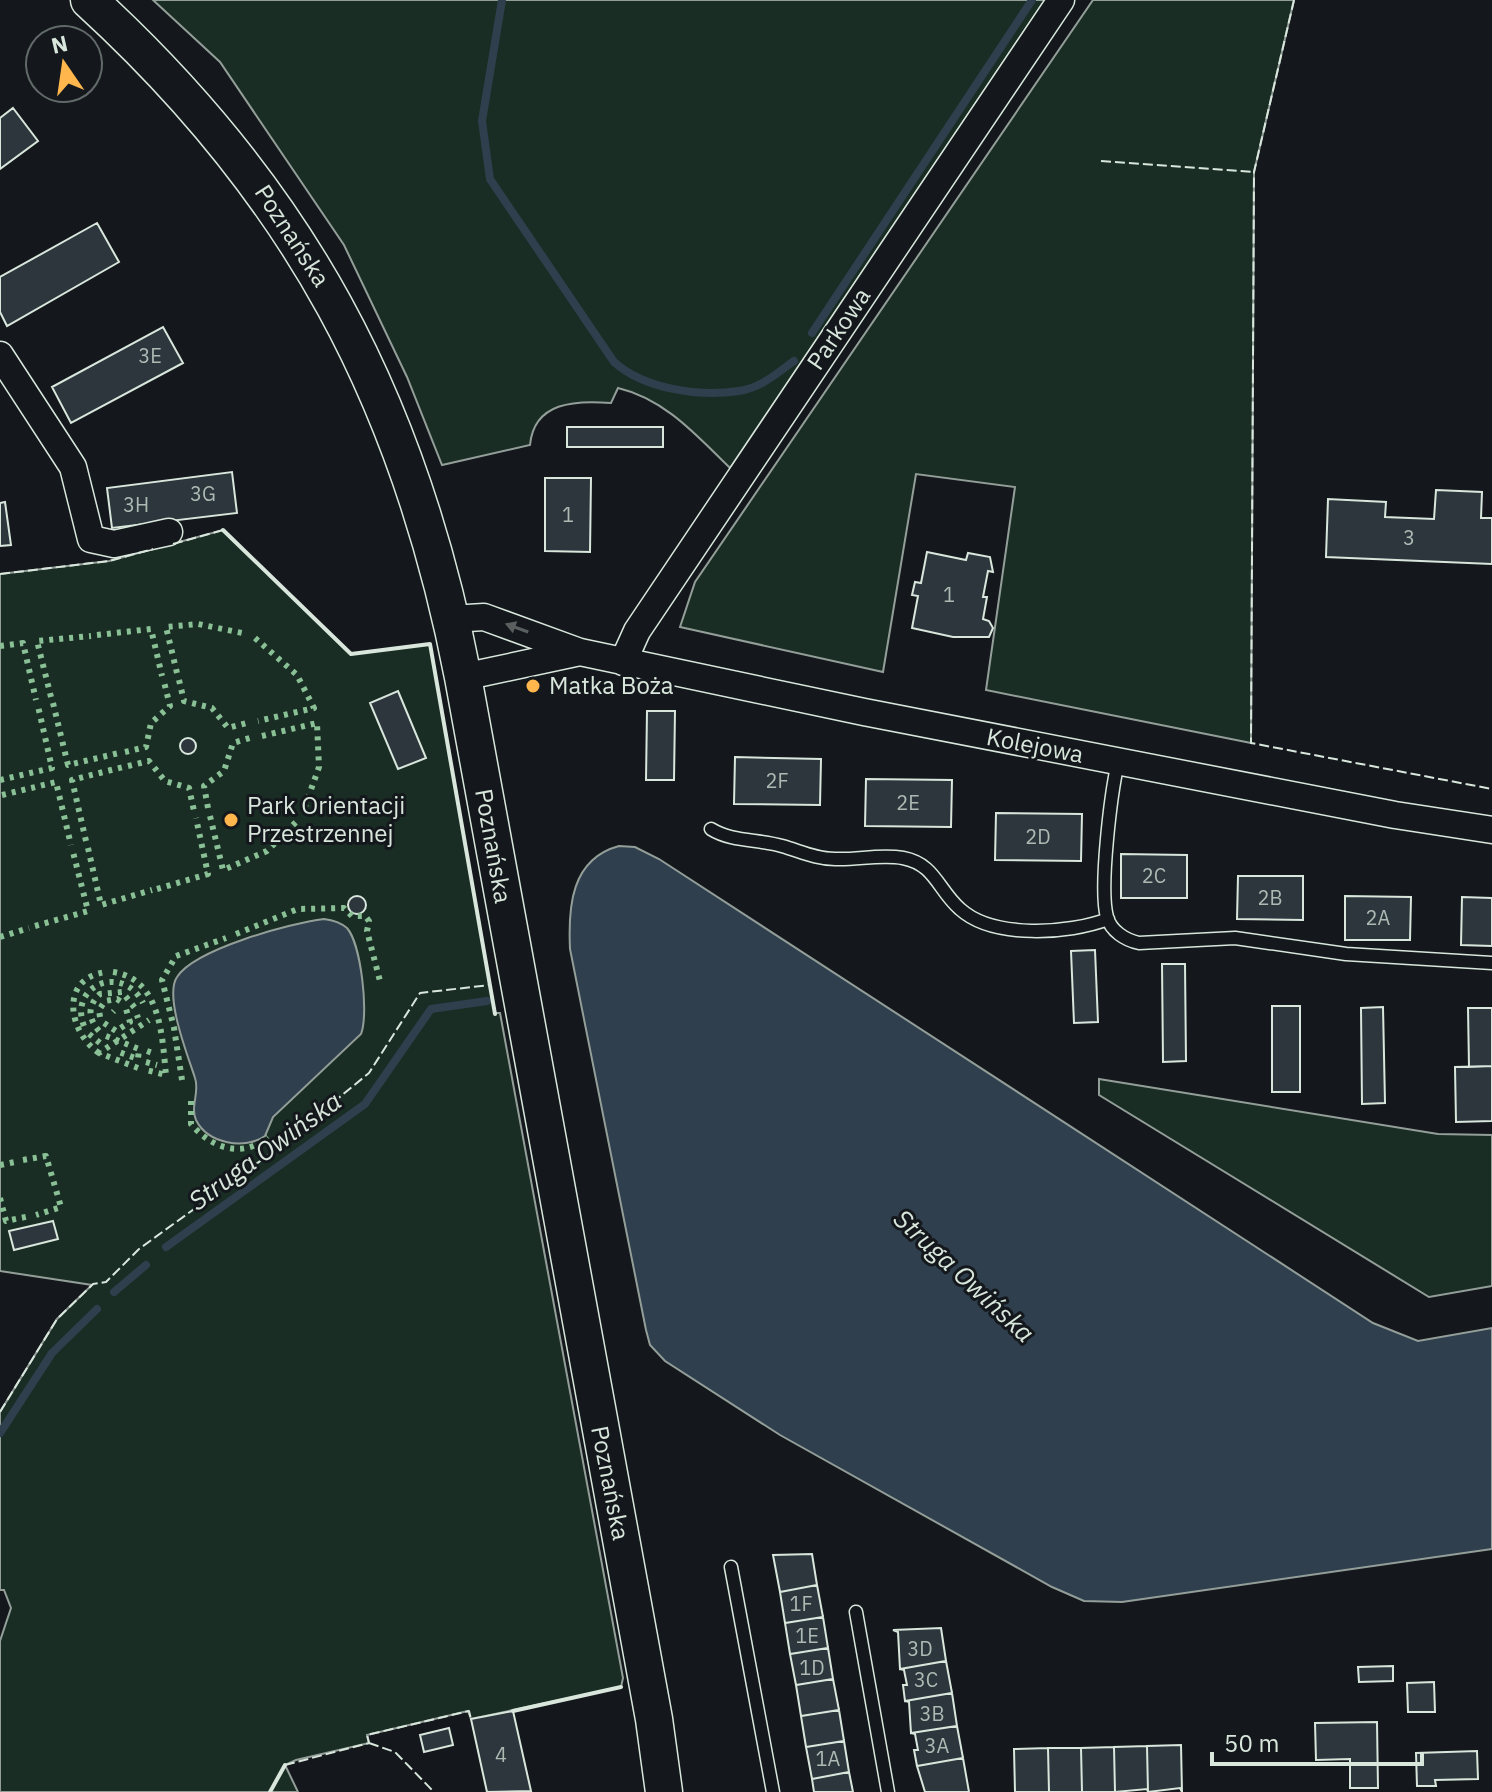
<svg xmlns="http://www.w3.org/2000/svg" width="1492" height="1792" viewBox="0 0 1492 1792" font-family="'IBM Plex Sans',sans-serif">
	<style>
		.green { fill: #1a2d24; stroke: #939e99; stroke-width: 2 }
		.water { fill: #2f3f4d; stroke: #939e99; stroke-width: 2 }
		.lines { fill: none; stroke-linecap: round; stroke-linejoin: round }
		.stream { stroke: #2f3f4d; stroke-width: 8 }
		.building { fill: #2c363c; stroke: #d8e6dc; stroke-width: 2 }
		.service-casing { stroke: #d8e6dc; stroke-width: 15 }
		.minor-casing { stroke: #d8e6dc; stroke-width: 29 }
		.secondary-casing { stroke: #d8e6dc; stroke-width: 39 }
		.service { stroke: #14181c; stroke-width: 12 }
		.minor { stroke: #14181c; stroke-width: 26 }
		.secondary { stroke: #14181c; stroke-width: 36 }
		.hedge { stroke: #8ac095; stroke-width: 6; stroke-dasharray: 4 6; stroke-linecap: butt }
		.fence { stroke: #d8e6dc; stroke-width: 2; stroke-dasharray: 10 4; stroke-linecap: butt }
		.wall { stroke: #d8e6dc; stroke-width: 4 }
		.oneway { fill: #59605f }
		.poi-dot { fill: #ffb74d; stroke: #14181c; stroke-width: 3 }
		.labels { text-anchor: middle; stroke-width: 6; stroke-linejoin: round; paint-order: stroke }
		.number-label { font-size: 20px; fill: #adbab4 }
		.street-label { font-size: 24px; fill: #d8e6dc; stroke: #14181c }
		.poi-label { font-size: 24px; fill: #d8e6dc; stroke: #14181c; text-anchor: start }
		.water-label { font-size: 26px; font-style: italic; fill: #d8e6dc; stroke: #14181c }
	</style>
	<rect width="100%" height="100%" fill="#14181c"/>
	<path class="green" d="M153,0h892l-315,468c-33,-32 -65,-69 -112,-80l-7,15c-36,-3 -77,-1 -81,42l-88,20 -35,-88 -63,-132 -124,-183z
		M1093,0h201l-40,172 -3,571 -265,-53 29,-203 -99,-13 -33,198 -203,-45 15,-45z
		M223,530l128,124 79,-10 65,369h5l123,665 -2,9 -150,32 -3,-8 -101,24 2,8 -73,17 -11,5 13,27h-298v-151l11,-33 -7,-18h-4v-178l57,-93 35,-34 -92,-14v-697l109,-13z
		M1099,1079l339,55 54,1v151l-63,11 -330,-202z"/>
	<path class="water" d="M619,846l16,1 24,12 714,464 45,18 74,-13v221l-370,53 -38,-1 -32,-14 -272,-152 -115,-74 -15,-16 -4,-15 -76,-381c-2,-42 1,-90 49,-103z
		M324,919c8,1 16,3 23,9 14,16 22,86 14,106l-88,83 -8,19c-20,14 -57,8 -69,-16 -6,-14 4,-28 -1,-42 -7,-22 -31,-82 -18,-101 18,-28 114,-54 147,-58z"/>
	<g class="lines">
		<path class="stream" d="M502,0l-20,121 8,58 124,183c30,27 85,35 125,29 22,-3 38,-18 55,-30
			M812,333l220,-333
			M166,1247l199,-143 66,-95 56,-8
			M114,1292l32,-27
			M0,1433l52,-80 45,-44"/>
	</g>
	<path class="building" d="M13,108l25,33 -38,28v-51z
		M97,223l22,39 -112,64 -7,-14v-35z
		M163,327l20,36 -112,60 -19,-36z
		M567,427h96v20h-96z
		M232,472l5,41 -125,15 -5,-40z
		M545,478h46l-1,74 -45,-1z
		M1436,490l46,2 -1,26h11v46l-166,-7 2,-58 58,3 -1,15 49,2z
		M5,502l6,43 -11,1v-43z
		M927,552l39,8 2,-7 22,4 3,15 -5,-1 -5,26h4l-4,22 6,2 4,7 -4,9h-36l-41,-9 6,-32 -6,-1 3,-13 6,1z
		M398,691l28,67 -28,11 -28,-66z
		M647,711h28l-1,69h-28z
		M180 746a8 8 0 1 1 16 0a8 8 0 1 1-16 0Z
		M735,757l86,2 -1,46 -86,-1z
		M866,779l86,1 -1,47 -86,-1z
		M996,813l86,1 -1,47 -86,-1z
		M1121,854l66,1v43h-66z
		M1238,876h65v44l-66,-1z
		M1345,896l66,1 -1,43h-65z
		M348 905a9 9 0 1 1 18 0a9 9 0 1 1-18 0Z
		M1462,897l30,1v48l-31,-1z
		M1095,950l3,72 -24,1 -3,-72z
		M1162,964h23l1,97 -23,1z
		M1272,1006h28v86h-28z
		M1383,1007l2,96 -23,1 -1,-96z
		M1468,1008h24v58l-23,1z
		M1492,1066v55l-36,1 -1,-55z
		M53,1221l5,18 -44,11 -5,-19z
		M812,1554l5,31 -37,7 -7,-37z
		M817,1585l6,32 -38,6 -5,-31z
		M823,1617l5,31 -38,6 -5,-31z
		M941,1628l5,33 -46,8 -2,-37 -5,-2z
		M828,1648l5,31 -37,6 -6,-31z
		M946,1661l6,32 -47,8 -2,-16h4l-3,-15 -4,-1z
		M1393,1666v15l-34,1 -1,-15z
		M833,1679l6,31 -38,6 -5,-31z
		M1434,1682l1,30h-27l-1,-29z
		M952,1693l5,33 -46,7 -2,-31 -4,-1z
		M839,1710l5,31 -38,6 -5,-31z
		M513,1711l18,80 -44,1 -16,-73z
		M1377,1722l1,66h-28v-29l-34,1 -1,-37z
		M957,1726l6,32 -46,8 -3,-16h4l-3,-16 -4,-1z
		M449,1728l4,17 -29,7 -4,-17z
		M844,1741l5,31 -37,7 -6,-32z
		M1181,1745l1,47 -2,-4 -32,4 -1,-46z
		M1147,1746l1,46 -1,-3 -32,3 -1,-45z
		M1114,1747l1,45h-33l-1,-44z
		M1048,1748l1,44h-34l-1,-43z
		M1048,1748h33l1,44h-33z
		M1477,1751l1,28 -43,1 1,6h-19l-1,-33z
		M963,1758l6,34h-44l-8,-26z
		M849,1772l4,20h-39l-2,-13z"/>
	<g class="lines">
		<g class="service-casing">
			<path id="service" d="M1118,762c-7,31 -19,126 -11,155 4,14 18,23 32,26l96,-5 111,16 146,9
				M711,829c21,13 47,10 71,17 18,5 34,13 53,13 23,1 45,-5 68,-1 32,6 35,32 57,51 33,30 109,25 148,10
				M731,1567l42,225
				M856,1612l32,180"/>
		</g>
		<g class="minor-casing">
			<path id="minor" d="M0,355l73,112 18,72 23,5 55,-12
				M451,619l33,-2 96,35 284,60 531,103 97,15
				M623,662l14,-31 424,-631
				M463,677l117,-25"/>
		</g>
		<g class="secondary-casing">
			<path id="secondary" d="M89,0c210,192 320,398 374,677l191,1042 10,73"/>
		</g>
		<use href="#service" class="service"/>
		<use href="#minor" class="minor"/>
		<use href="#secondary" class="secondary"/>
		<path class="hedge" d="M97,635l54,-6 11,47
			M255,638l42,37 17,33 -56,13
			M0,646l23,-3 13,57
			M177,673l-11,-46 32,-3 49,10
			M179,680l5,21 28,7 16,20 22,-6
			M51,697l-14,-56 54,-5
			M53,703l15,62 51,-12
			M262,736l55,-13 2,44 -16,45
			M125,752l21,-5 5,-24 19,-17 -6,-24
			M128,766l21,-5 16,20 24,7 5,23
			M0,780l52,-12 -14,-62
			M2,795l54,-13 15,63
			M208,808l-4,-22 20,-15 9,-28 20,-6
			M210,816l13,54 44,-19 32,-32
			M86,841l-14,-61 51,-13
			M88,848l13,57 51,-15
			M157,889l51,-15 -12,-56
			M35,926l53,-15 -15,-59
			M236,934l62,-25 46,-1 8,8h13l4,5 -2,10 14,54
			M0,937l29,-9
			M113,972c48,7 49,64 53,103l-20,-5
			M113,1012l1,-1
			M137,1015l1,3
			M100,1017l-1,-7 6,-9 12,-2 6,4
			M104,1023l12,8 14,-9 -4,-13
			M84,1026c-16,-41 39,-63 59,-23
			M99,1031c-11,-13 -12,-25 1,-37l22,-2 13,16
			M89,1034l11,9
			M106,1036l33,13 -1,10 -22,-8
			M147,1051l8,3
			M99,1053c-31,-21 -40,-75 7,-81
			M146,1062l11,3
			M138,1068l-39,-15 50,-33
			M182,1080l-8,-52 -12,-48 14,-24 50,-18
			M191,1101v23c20,24 51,35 77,13
			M23,1160l23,-4 15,51 -25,8
			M0,1165l15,-3
			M0,1198l6,23 24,-5"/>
		<path class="fence" d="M1294,0l-40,172 -3,571 241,46
			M1101,161l153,11
			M173,544l50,-14
			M0,574l109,-13 44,-12
			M0,1412l57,-93 36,-35 13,-2 33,-33 135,-98 95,-78 51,-80 70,-8
			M369,1743l26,9 39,40
			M285,1765l84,-22 -2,-8 102,-24 2,8"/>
		<path class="wall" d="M223,530l128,124 79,-10 65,370
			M513,1711l108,-24
			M270,1792l15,-27"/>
	</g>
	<defs><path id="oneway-solid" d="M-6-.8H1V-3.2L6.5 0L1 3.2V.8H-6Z" transform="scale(2)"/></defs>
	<use class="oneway" href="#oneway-solid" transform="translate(517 628) rotate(-160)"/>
	<g class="poi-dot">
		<circle cx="533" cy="686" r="8"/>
		<circle cx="231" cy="820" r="8"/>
	</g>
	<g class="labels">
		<g class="number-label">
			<text x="150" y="363">3E</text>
			<text x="203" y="501">3G</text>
			<text x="136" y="512">3H</text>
			<text x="568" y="522">1</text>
			<text x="1409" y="545">3</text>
			<text x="949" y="602">1</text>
			<text x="777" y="788">2F</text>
			<text x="908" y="810">2E</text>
			<text x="1038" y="844">2D</text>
			<text x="1154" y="883">2C</text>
			<text x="1270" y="905">2B</text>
			<text x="1378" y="925">2A</text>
			<text x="801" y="1611">1F</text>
			<text x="807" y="1643">1E</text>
			<text x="920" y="1656">3D</text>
			<text x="812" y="1675">1D</text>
			<text x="926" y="1687">3C</text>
			<text x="932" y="1721">3B</text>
			<text x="937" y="1753">3A</text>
			<text x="501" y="1762">4</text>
			<text x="828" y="1766">1A</text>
		</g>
		<g class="street-label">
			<text transform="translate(292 236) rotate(57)" y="8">Poznańska</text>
			<text transform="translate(839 329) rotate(-56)" y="8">Parkowa</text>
			<text transform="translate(1035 746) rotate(11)" y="8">Kolejowa</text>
			<text transform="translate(493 846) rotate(80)" y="8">Poznańska</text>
			<text transform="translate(610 1483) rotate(79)" y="8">Poznańska</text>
		</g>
		<g class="poi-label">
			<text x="549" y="694">Matka Boża</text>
			<text x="247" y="814">Park Orientacji<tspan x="247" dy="28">Przestrzennej</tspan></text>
		</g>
		<g class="water-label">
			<text transform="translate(265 1151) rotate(-36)" y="9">Struga Owińska</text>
			<text transform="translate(964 1276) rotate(43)" y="9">Struga Owińska</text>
		</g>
	</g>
	<g transform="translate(64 64) rotate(347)"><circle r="38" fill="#14181c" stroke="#626a69" stroke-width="2"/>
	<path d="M0-6L14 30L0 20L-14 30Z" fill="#ffb74d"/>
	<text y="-12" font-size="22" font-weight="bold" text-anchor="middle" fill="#d8e6dc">N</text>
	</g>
	<path d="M1212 1752v12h210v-12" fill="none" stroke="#d8e6dc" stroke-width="4"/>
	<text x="1224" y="1752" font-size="24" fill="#d8e6dc" stroke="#14181c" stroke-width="6" paint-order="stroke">50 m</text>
</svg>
